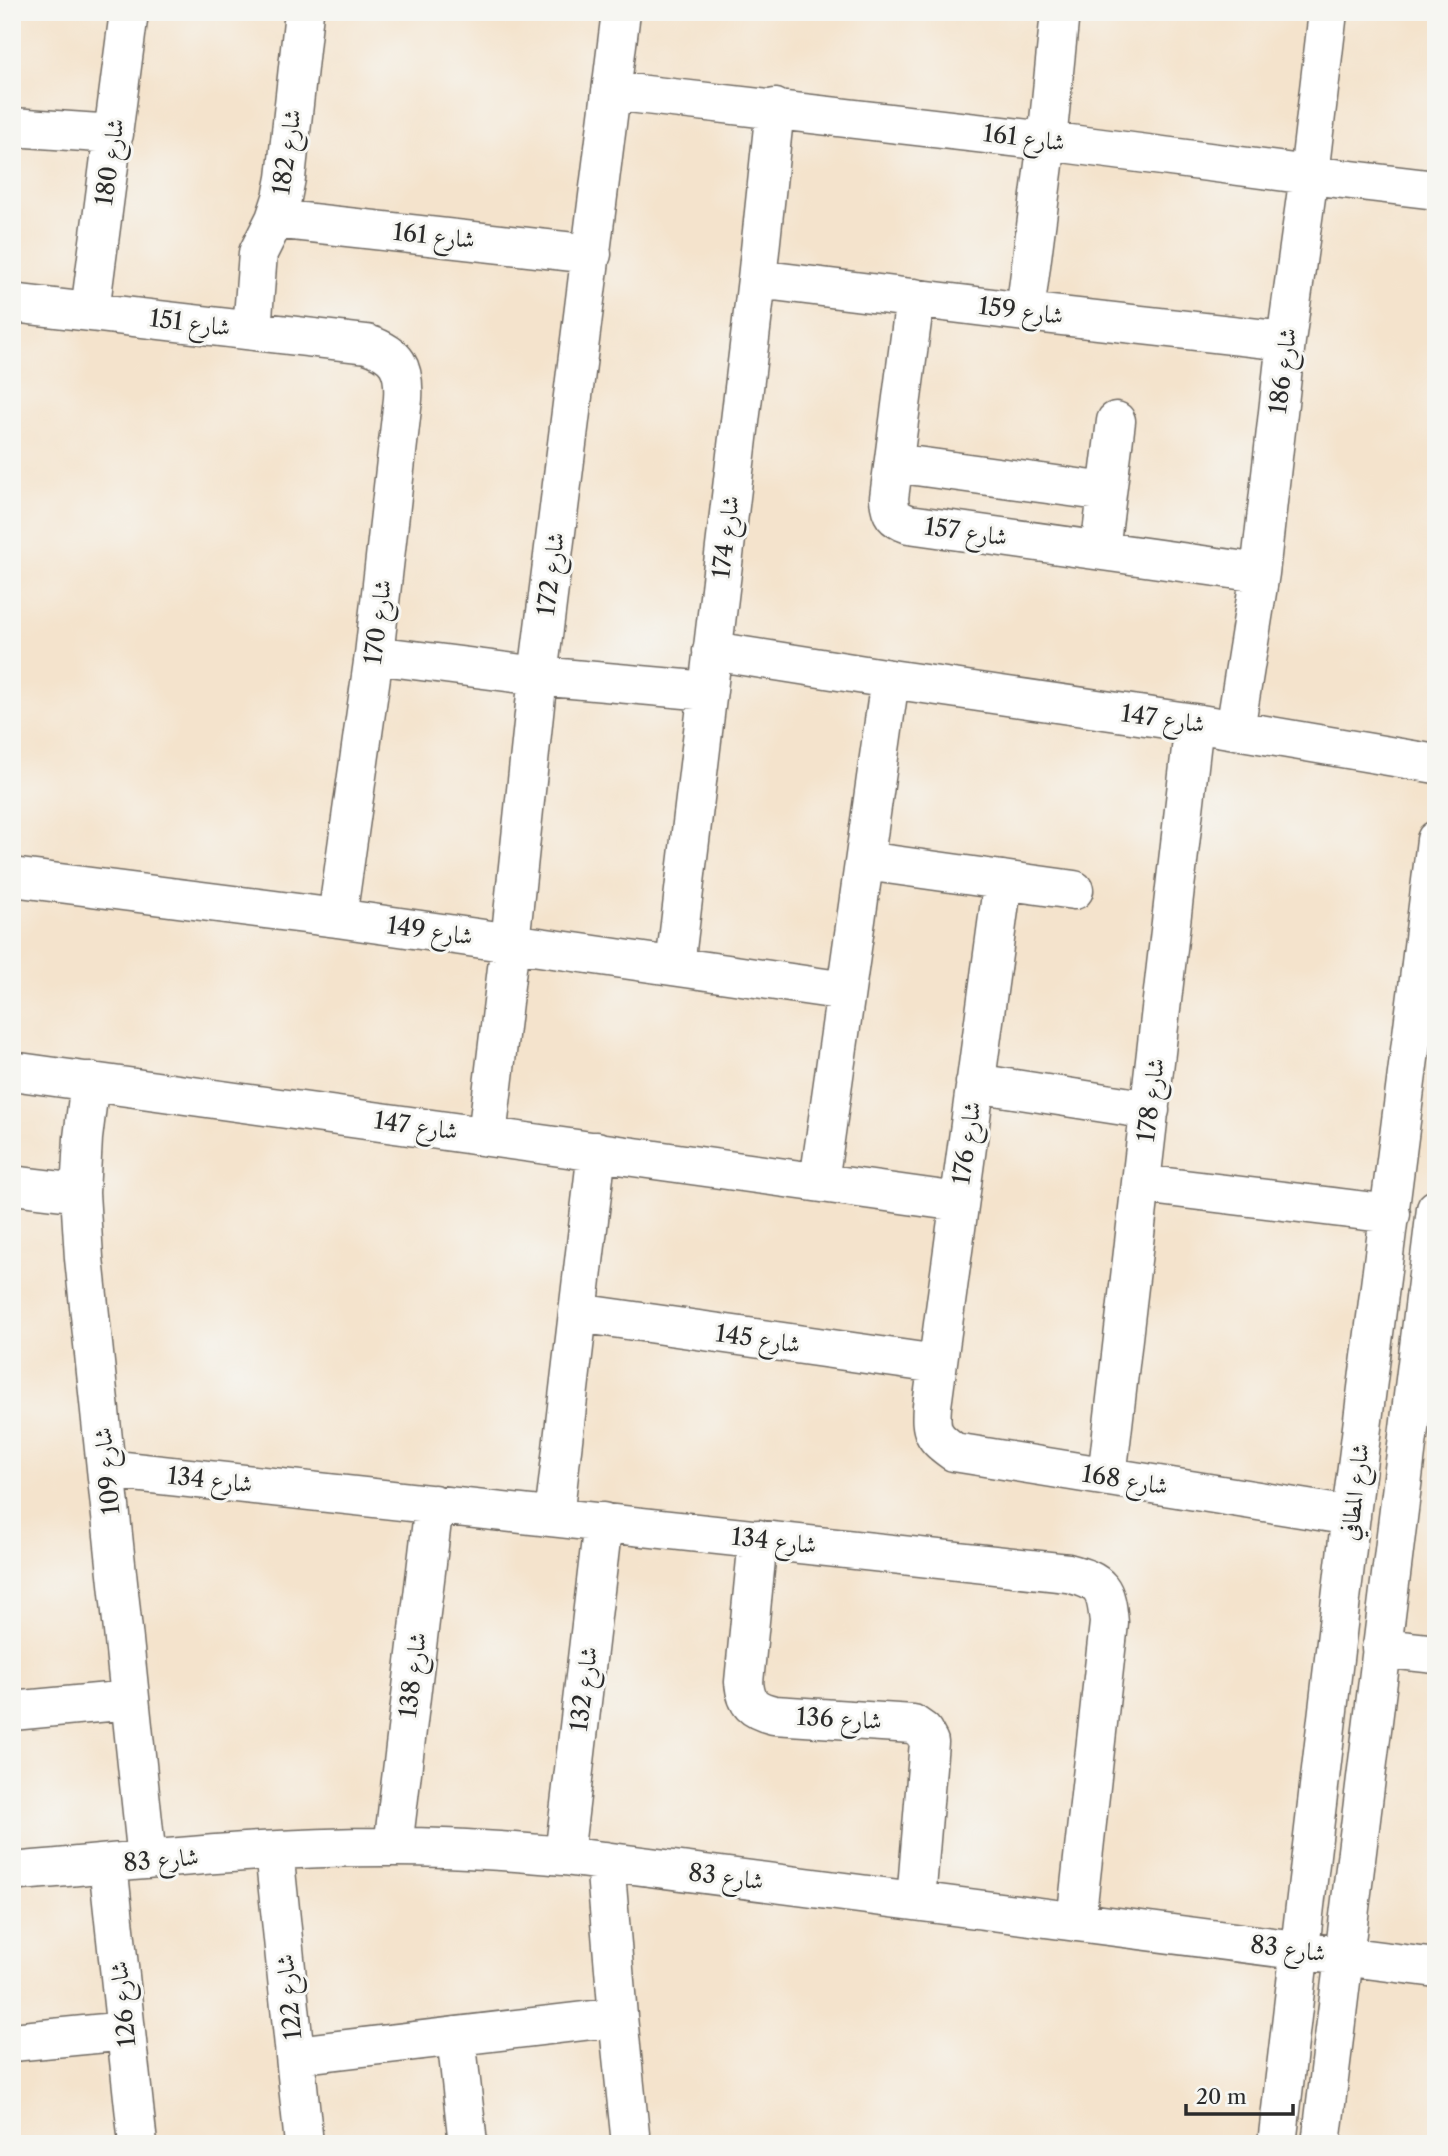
<svg xmlns="http://www.w3.org/2000/svg" width="1448" height="2156" viewBox="0 0 1448 2156" font-family="'Libre Caslon Text',Amiri,serif">
	<style>
		.lines { fill: none; stroke-linecap: round; stroke-linejoin: round }
		.minor-casing { stroke: #716b63; stroke-width: 41 }
		.minor { stroke: #fff; stroke-width: 38 }
		.labels { text-anchor: middle; stroke-width: 6; stroke-linejoin: round; paint-order: stroke }
		.street-label { font-size: 24px; fill: #2b2b2b; stroke: #f6f6f2 }
	</style>
	<rect width="100%" height="100%" fill="#f6f6f2"/>
	<filter id="ink" filterUnits="userSpaceOnUse"><feTurbulence type="fractalNoise" baseFrequency=".0143" numOctaves="2"/><feDisplacementMap in="SourceGraphic" scale="14" xChannelSelector="R" yChannelSelector="G"/><feConvolveMatrix kernelMatrix="1 2 1 2 8 2 1 2 1" color-interpolation-filters="sRGB"/></filter>
	<filter id="wash" filterUnits="userSpaceOnUse"><feTurbulence type="fractalNoise" baseFrequency=".00686" numOctaves="4" result="noise"/><feDisplacementMap in="SourceGraphic" scale="28" xChannelSelector="R" yChannelSelector="G"/><feGaussianBlur stdDeviation="1.57" result="paint"/><feColorMatrix in="noise" values="0 0 0 0 0 0 0 0 0 0 0 0 0 0 0 0 0 1.4 0 .05"/><feComposite in="paint" operator="in"/></filter>
	<g filter="url(#wash)">
		<rect width="100%" height="100%" fill="#f4e3cc"/>
	</g>
	<g filter="url(#ink)">
		<g class="lines">
			<g class="minor-casing">
				<path id="minor" d="M611,91l436,50 262,34 127,15
					M12,127l102,7
					M275,219l317,35
					M757,279l268,33 261,29
					M915,298l-26,200c1,16 5,21 20,26l351,49
					M12,303l355,41c30,10 38,23 36,55l-29,256 -37,263
					M90,311l39,-299
					M1025,312l22,-171 13,-129
					M252,330l6,-77 17,-34 7,-21 4,-20 18,-166
					M894,463l213,29
					M1100,550l16,-129
					M712,651l178,28 304,44 242,41
					M374,655l164,21 170,15
					M1235,730l25,-157 26,-232 23,-166 19,-163
					M865,861l209,29
					M12,877l325,41 509,73
					M1003,880l-71,526c-2,26 1,31 22,46l397,64
					M675,966l82,-687 18,-171
					M12,1071l947,131
					M90,1081l-7,57 -3,55 4,65 63,602
					M975,1083l175,27
					M487,1136l23,-193 28,-267 83,-664
					M819,1182l71,-503
					M1142,1184l249,30
					M12,1185l68,8
					M578,1313l359,51
					M106,1469l962,104c34,9 38,15 41,50l-33,299
					M1107,1477l87,-754
					M554,1517l43,-366
					M758,1539l-14,143c2,22 9,28 30,33l139,9 10,7 6,11 -13,159
					M1381,1648l55,6
					M12,1711l118,-11
					M393,1847l41,-343
					M274,1851l30,293
					M564,1856l39,-334
					M605,1861l13,156 13,127
					M108,1864l30,280
					M12,1872c127,-11 255,-26 382,-25 57,0 113,4 170,9l872,112
					M456,2036l12,108
					M12,2042l114,-11
					M295,2055l323,-38
					M1277,2144c26,-210 48,-420 74,-630 29,-224 58,-449 85,-674
					M1321,2144l115,-935"/>
			</g>
			<use href="#minor" class="minor"/>
		</g>
	</g>
	<g class="labels">
		<g class="street-label">
			<text transform="translate(1024 138) rotate(7)" y="8">شارع 161</text>
			<text transform="translate(287 152) rotate(-82)" y="8">شارع 182</text>
			<text transform="translate(110 162) rotate(-82)" y="8">شارع 180</text>
			<text transform="translate(434 236) rotate(6)" y="8">شارع 161</text>
			<text transform="translate(1021 311) rotate(7)" y="8">شارع 159</text>
			<text transform="translate(190 323) rotate(7)" y="8">شارع 151</text>
			<text transform="translate(1283 371) rotate(-83)" y="8">شارع 186</text>
			<text transform="translate(966 532) rotate(8)" y="8">شارع 157</text>
			<text transform="translate(726 537) rotate(-83)" y="8">شارع 174</text>
			<text transform="translate(551 574) rotate(-83)" y="8">شارع 172</text>
			<text transform="translate(378 622) rotate(-83)" y="8">شارع 170</text>
			<text transform="translate(1163 719) rotate(8)" y="8">شارع 147</text>
			<text transform="translate(430 931) rotate(8)" y="8">شارع 149</text>
			<text transform="translate(1151 1100) rotate(-83)" y="8">شارع 178</text>
			<text transform="translate(416 1126) rotate(8)" y="8">شارع 147</text>
			<text transform="translate(967 1143) rotate(-82)" y="8">شارع 176</text>
			<text transform="translate(758 1339) rotate(8)" y="8">شارع 145</text>
			<text transform="translate(107 1471) rotate(-96)" y="8">شارع 109</text>
			<text transform="translate(210 1480) rotate(6)" y="8">شارع 134</text>
			<text transform="translate(1125 1480) rotate(9)" y="8">شارع 168</text>
			<text transform="translate(1355 1492) rotate(-83)" y="8">شارع المطافي</text>
			<text transform="translate(774 1541) rotate(6)" y="8">شارع 134</text>
			<text transform="translate(413 1675) rotate(-83)" y="8">شارع 138</text>
			<text transform="translate(584 1689) rotate(-83)" y="8">شارع 132</text>
			<text transform="translate(839 1719) rotate(3)" y="8">شارع 136</text>
			<text transform="translate(161 1860) rotate(-5)" y="8">شارع 83</text>
			<text transform="translate(726 1877) rotate(7)" y="8">شارع 83</text>
			<text transform="translate(1288 1949) rotate(7)" y="8">شارع 83</text>
			<text transform="translate(289 1997) rotate(-96)" y="8">شارع 122</text>
			<text transform="translate(123 2004) rotate(-96)" y="8">شارع 126</text>
		</g>
	</g>
	<rect width="1448" height="2156" fill="none" stroke="#f6f6f2" stroke-width="42"/>
	<path d="M1186 2104v10h107v-10" fill="none" stroke="#2b2b2b" stroke-width="3.5"/>
	<text x="1196" y="2104" font-size="21" fill="#2b2b2b" stroke="#f6f6f2" stroke-width="5" paint-order="stroke">20 m</text>
</svg>
